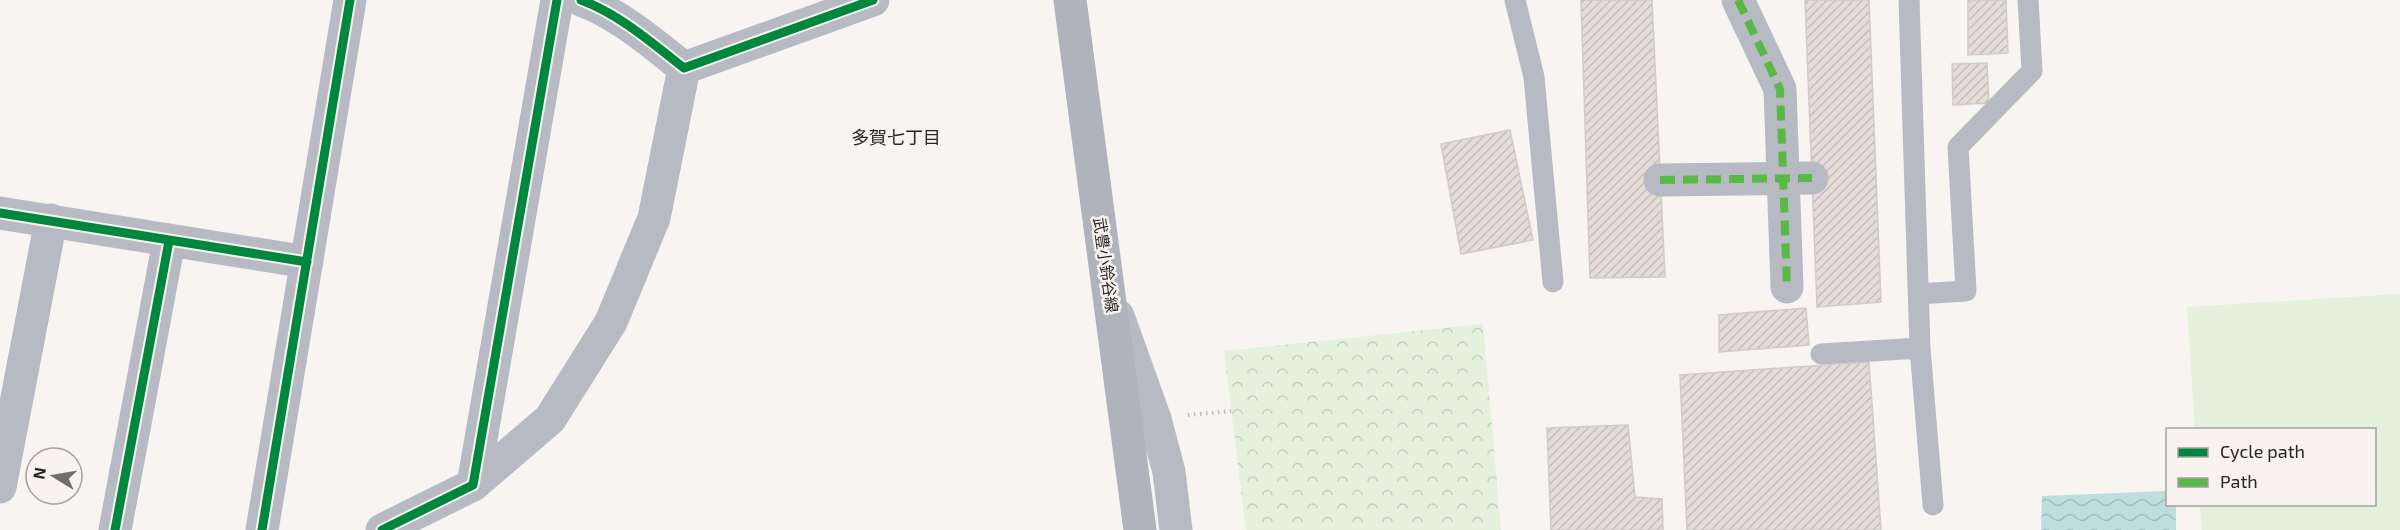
<svg xmlns="http://www.w3.org/2000/svg" width="2400" height="530" viewBox="0 0 2400 530" font-family="'Exo 2','Noto Sans JP',sans-serif">
	<style>
		.park { fill: url(#park-crowns) }
		.garden { fill: #e5f0dd }
		.water { fill: url(#water-waves) }
		.building { fill: url(#building-hatch); stroke: #ceccca; stroke-width: 1.5 }
		.lines { fill: none; stroke-linecap: round; stroke-linejoin: round }
		.path { stroke: #bbbcc2; stroke-width: 4; stroke-dasharray: 1.5 4.5; stroke-linecap: butt }
		.lane { stroke: #b7bac3; stroke-width: 21 }
		.street { stroke: #b7bac3; stroke-width: 33 }
		.primary { stroke: #b0b2bc; stroke-width: 33 }
		.street-bridge { stroke: #b7bac3; stroke-width: 33 }
		.quiet { stroke: #58b947; stroke-width: 8; stroke-dasharray: 15 8; stroke-linecap: butt }
		.cycleway-casing { stroke: #f8f3f1; stroke-width: 13 }
		.cycleway { stroke: #00873e; stroke-width: 9 }
		.labels { text-anchor: middle; stroke-width: 5; stroke-linejoin: round; paint-order: stroke }
		.street-label { font-size: 16px; fill: #272625; stroke: #f8f3f1 }
		.neighbourhood-label { font-size: 18px; fill: #272625; stroke: #f8f3f1 }
	</style>
	<defs>
		<pattern id="park-crowns" width="20" height="18" patternUnits="userSpaceOnUse" patternTransform="scale(1.5)"><rect width="20" height="18" fill="#e5f0dd"/><path d="M2 6a3 3 0 1 1 6 0M12 15a3 3 0 1 1 6 0" fill="none" stroke="#c4cebe"/></pattern>
		<pattern id="water-waves" width="16" height="10" patternUnits="userSpaceOnUse" patternTransform="scale(1.5)"><rect width="16" height="10" fill="#bddedd"/><path d="M0 5q4-4 8 0t8 0" fill="none" stroke="#a2bebe"/></pattern>
		<pattern id="building-hatch" width="6" height="6" patternUnits="userSpaceOnUse" patternTransform="scale(1.5)"><rect width="6" height="6" fill="#e4dcd8"/><path d="M-1 1l2-2M0 6l6-6M5 7l2-2" fill="none" stroke="#c4bdb9"/></pattern>
	</defs>
	<rect width="100%" height="100%" fill="#f7f4f2"/>
	<path class="park" d="M1483,324l18,206h-255l-22,-179z"/>
	<path class="garden" d="M2400,294v236h-198l-2,-25 174,-1v-74l-179,-1 -8,-122z"/>
	<path class="water" d="M2167,491l1,13 8,1v25h-135l1,-34z"/>
	<path class="building" d="M1581,0h71l13,277 -75,1z
		M1805,0h64l12,302 -64,5z
		M1968,0h38l2,53 -40,2z
		M1987,63l2,40 -36,2 -1,-41z
		M1510,130l23,110 -72,14 -20,-110z
		M1806,308l3,37 -90,7v-37z
		M1869,362l12,168h-194l-7,-155z
		M1628,425l7,72 27,2 1,31h-112l-4,-102z"/>
	<g class="lines">
		<path class="path" d="M1188,415l43,-4"/>
		<path class="lane" d="M1515,0l19,77 19,205
			M1909,0l11,348 13,157
			M1918,294l48,-3 -8,-144 74,-76 -4,-71
			M1821,354l99,-6"/>
		<path class="street" d="M581,0c38,14 71,43 103,68l189,-68
			M1738,0l42,89 7,198
			M0,213l307,49
			M1118,316l37,103 14,53 7,58
			M473,485l77,-66 61,-97 43,-104 30,-150
			M0,487l51,-267
			M115,530l54,-289
			M262,530l88,-530
			M382,530l91,-45 84,-485"/>
		<path class="primary" d="M1070,0l70,530"/>
		<path class="street-bridge" d="M1660,180l152,-2"/>
		<path class="quiet" d="M1738,0l42,89 7,198
			M1660,180l152,-2"/>
		<g class="cycleway-casing">
			<path id="cycleway" d="M581,0c38,14 71,43 103,68l189,-68
				M0,213l307,49
				M115,530l54,-289
				M262,530l88,-530
				M382,530l91,-45 84,-485"/>
		</g>
		<use href="#cycleway" class="cycleway"/>
	</g>
	<g class="labels">
		<g class="street-label">
			<text transform="translate(1106 265) rotate(82)" y="6">武豊小鈴谷線</text>
		</g>
		<g class="neighbourhood-label">
			<text x="896" y="144">多賀七丁目</text>
		</g>
	</g>
	<rect x="2166" y="428" width="210" height="78" fill="#f8f3f1" stroke="#a4a19f" stroke-width="1.5"/>
	<rect x="2178" y="448" width="30" height="9" fill="#00873e" stroke="#a4a19f" stroke-width="1.5"/>
	<text x="2220" y="458" font-size="18" fill="#272625">Cycle path</text>
	<rect x="2178" y="478" width="30" height="9" fill="#58b947" stroke="#a4a19f" stroke-width="1.5"/>
	<text x="2220" y="488" font-size="18" fill="#272625">Path</text>
	<g transform="translate(54 476) rotate(281)"><circle r="28" fill="#f8f3f1" stroke="#a4a19f" stroke-width="1.5"/>
	<path d="M0-4.5L10 22L0 15L-10 22Z" fill="#706e6d"/>
	<text y="-9" font-size="16" font-weight="bold" text-anchor="middle" fill="#272625">N</text>
	</g>
</svg>
